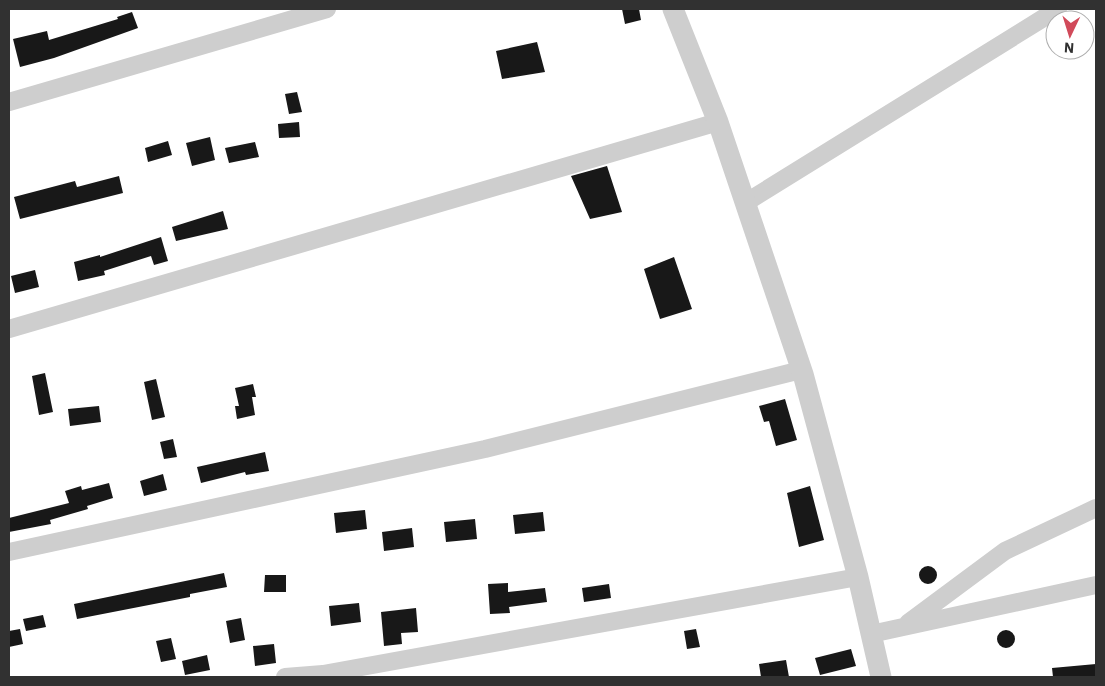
<svg xmlns="http://www.w3.org/2000/svg" width="1105" height="686" viewBox="0 0 1105 686" font-family="'IBM Plex Sans',sans-serif">
	<style>
		.building { fill: #181818 }
		.lines { fill: none; stroke-linecap: round; stroke-linejoin: round }
		.minor { stroke: #cecece; stroke-width: 18 }
		.tertiary { stroke: #cecece; stroke-width: 21 }
	</style>
	<rect width="100%" height="100%" fill="#fff"/>
	<path class="building" d="M622,9h17l2,11 -16,4z
		M132,12l6,16 -84,30 -34,9 -7,-28 34,-8 2,9 69,-21 -1,-2z
		M537,42l8,30 -43,7 -6,-28z
		M297,92l5,20 -13,2 -4,-20z
		M299,122l1,15 -21,1 -1,-14z
		M210,137l5,23 -23,6 -6,-23z
		M168,141l4,14 -24,7 -3,-14z
		M255,142l4,15 -30,6 -4,-15z
		M607,166l15,46 -32,7 -19,-43z
		M119,176l4,17 -103,26 -6,-22 61,-16 2,6z
		M223,211l5,18 -52,12 -4,-14z
		M161,237l7,24 -14,4 -3,-9 -47,15 1,4 -27,6 -4,-19 26,-7v2z
		M674,257l18,52 -32,10 -16,-50z
		M35,270l4,17 -24,6 -4,-17z
		M45,373l8,39 -14,3 -7,-39z
		M156,379l9,38 -13,3 -8,-38z
		M253,384l3,13h-4l3,18 -18,4 -2,-13h4l-4,-18z
		M785,399l12,41 -21,6 -7,-25 -5,1 -5,-16z
		M99,406l2,16 -31,4 -2,-17z
		M173,439l4,18 -13,2 -4,-17z
		M265,452l4,19 -23,4 -1,-3 -44,11 -4,-16z
		M163,474l4,16 -23,6 -4,-15z
		M109,483l4,15 -26,8 1,3 -38,11 1,4 -42,8v-14l60,-15 -4,-12 16,-5 1,4z
		M810,486l14,54 -25,7 -12,-54z
		M365,510l2,19 -31,4 -2,-20z
		M543,512l2,19 -30,3 -2,-19z
		M475,519l2,20 -31,3 -2,-20z
		M412,528l2,19 -30,4 -2,-19z
		M919 575a9 9 0 1 1 18 0a9 9 0 1 1-18 0Z
		M224,573l3,14 -37,7v3l-113,22 -3,-15z
		M265,575h21v17h-22z
		M508,583v9l37,-4 2,14 -38,5 1,6 -20,1 -2,-30z
		M609,584l2,14 -27,4 -2,-14z
		M359,603l2,19 -30,4 -2,-20z
		M416,608l2,24 -17,1 1,11 -18,2 -3,-34z
		M43,615l3,12 -20,4 -3,-12z
		M241,618l4,22 -15,3 -4,-22z
		M20,629l3,15 -14,3v-16z
		M696,629l4,18 -13,2 -3,-18z
		M997 639a9 9 0 1 1 18 0a9 9 0 1 1-18 0Z
		M171,638l5,21 -15,3 -5,-21z
		M274,644l2,19 -21,3 -2,-20z
		M851,649l5,17 -36,9 -5,-17z
		M207,655l3,15 -25,5 -3,-14z
		M786,660l3,17h-28l-2,-13z
		M1096,664v13h-43l-1,-9z"/>
	<g class="lines">
		<path class="minor" d="M9,102l318,-93
			M745,203l313,-194
			M9,329l709,-207
			M9,552l476,-103 316,-79
			M908,623l97,-72 91,-43
			M871,634l225,-49
			M285,677l38,-3 535,-97"/>
		<path class="tertiary" d="M673,9l45,113 85,252 55,203 23,100"/>
	</g>
	<rect width="1105" height="686" fill="none" stroke="#313131" stroke-width="20"/>
	<g transform="translate(1070 35) rotate(184)"><circle r="24" fill="#ffffff" stroke="#adadad"/>
	<path d="M0-4L9 19L0 12L-9 19Z" fill="#d14a5a"/>
	<text y="-8" font-size="14" font-weight="bold" text-anchor="middle" fill="#313131">N</text>
	</g>
</svg>
